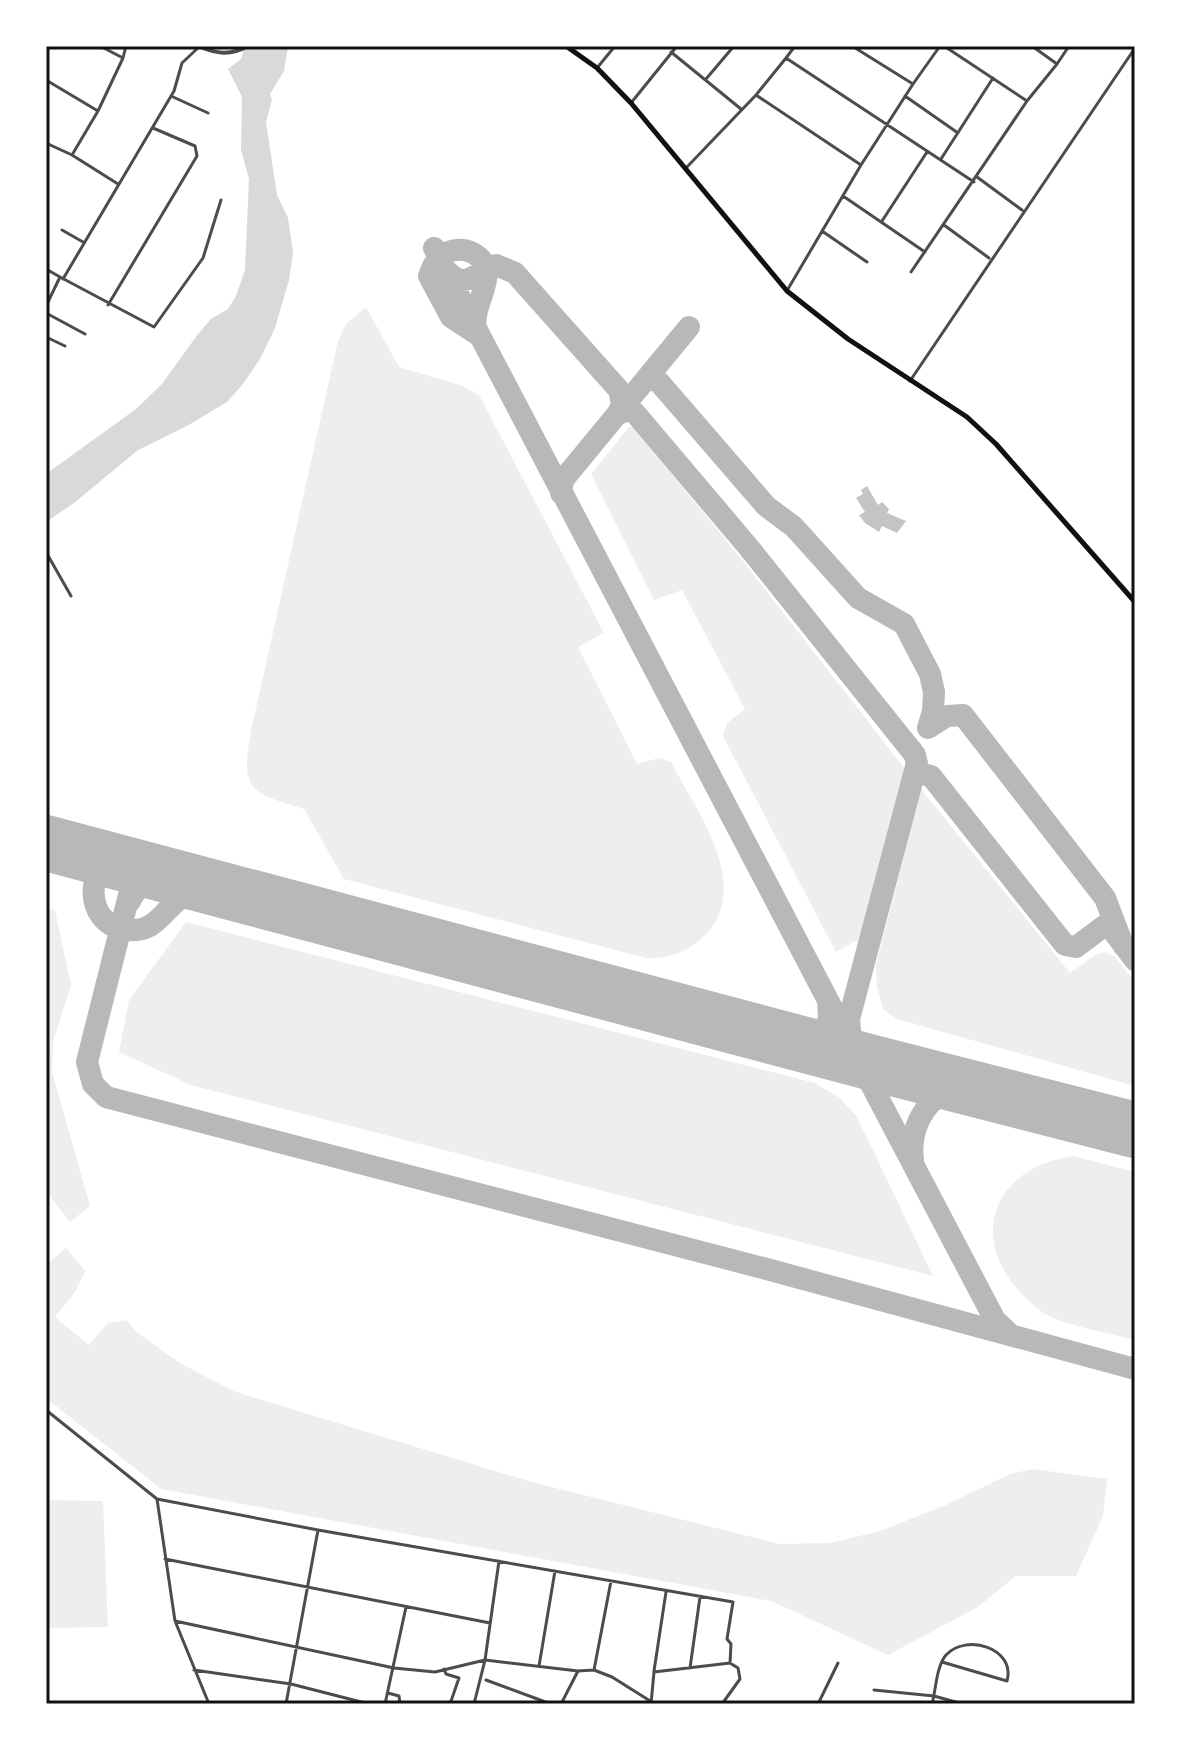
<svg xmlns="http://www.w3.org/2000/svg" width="1181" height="1750" viewBox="0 0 1181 1750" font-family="'DejaVu Sans',sans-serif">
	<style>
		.green { fill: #eee }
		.water { fill: #d9d9d9 }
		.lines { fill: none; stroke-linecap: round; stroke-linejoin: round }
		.taxiway { stroke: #b8b8b8; stroke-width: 22 }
		.runway { stroke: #b8b8b8; stroke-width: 56 }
		.building { fill: #c4c4c4 }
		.minor { stroke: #4c4c4c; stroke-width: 3 }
		.tertiary { stroke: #4c4c4c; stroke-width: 4 }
		.secondary { stroke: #111; stroke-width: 5 }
		.neatline { fill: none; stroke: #111; stroke-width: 3 }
	</style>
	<rect width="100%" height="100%" fill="#fff"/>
	<path class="green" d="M366,307l33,60 64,19 16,9 125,238 -26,14 59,117 22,-6 12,4c24,47 81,121 36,171 -17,18 -36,26 -61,25l-302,-79 -40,-70c-54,-17 -64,-17 -53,-78l87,-390 8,-17z
		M629,427h4l110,134 162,208 -46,173 -4,-1 -19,11 -113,-216 4,-13 18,-14 -63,-119 -28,10 -63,-126z
		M921,789l149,184 27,-19 8,-2 10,5 20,25v104l-238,-67 -14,-10 -6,-23 -1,-21z
		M46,908l9,2 16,75 -18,57 -1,30 38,134 -20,16 -24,-31z
		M186,922l629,161 25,15 17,19 76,159 -742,-191 -72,-33 10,-52z
		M1073,1156l62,16v168c-24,-7 -63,-13 -84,-23 -15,-7 -32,-24 -41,-37 -28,-39 -22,-86 22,-111 12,-7 27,-10 41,-13z
		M66,1248l19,23 -10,21 -20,25 34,28 19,-22 19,-3 9,12 44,31 53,28 302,92 245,61 50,-1 50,-12 66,-26 64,-31 22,-5 75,10 -4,37 -27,60h-60l-38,31 -90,48 -117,-54 -610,-112 -115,-91v-133z
		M46,1500l57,1 5,126 -62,1z"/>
	<path class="water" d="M245,46h43l-4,25 -14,23 2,5 -6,23 11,73 11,23 5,35 -4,27 -14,48 -15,31 -17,25 -16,18 -40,24 -49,24 -64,53 -28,19v-48l90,-65 26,-25 36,-50 13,-15 17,-10 8,-13 9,-26 4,-91 -8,-29 1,-53 -14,-28 13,-10z"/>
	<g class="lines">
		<path class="taxiway" d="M434,248l409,781 14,22 16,12
			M445,269c22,24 29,2 51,-4l19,8 104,117 3,14 -4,10
			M476,328c-6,-25 29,-57 -3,-75 -8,-4 -17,-4 -25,-1 -11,4 -15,13 -19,24l22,41 29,19
			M644,382l5,-3 10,3 107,124 28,21 64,71 46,26 26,50 4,18 -1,19 -5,17 19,-12 16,-1 142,183 18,47
			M618,414l10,-4 7,3 115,136 165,206 2,10
			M561,493l2,-12 4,-6 122,-148
			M913,777l5,-4 13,3 134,169 11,2 28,-21 9,5 22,29
			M109,859l16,14 5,18 -43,171 6,22 13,13 657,171 372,101
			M214,887c-20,-9 -59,-33 -79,-35 -51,-4 -57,75 -6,78 40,3 35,-45 90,-41
			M130,901c8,-17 20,-25 39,-26
			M851,1040l-2,-21 68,-256
			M794,1042l16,-3 17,-12 2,-11 -1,-15
			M848,1056l16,15 131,249 16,15
			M913,1159c-5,-34 19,-74 56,-71"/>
		<path class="runway" d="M46,843l827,220 262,67"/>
	</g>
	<path class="building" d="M867,486l11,19 4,-3 7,7 -2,4 19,8 -9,12 -15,-7 -3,6 -14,-9 -6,-8 6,-3 -9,-14 7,-4 -2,-4z"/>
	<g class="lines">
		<path class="minor" d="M852,46l61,38 27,-38
			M944,46l83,55
			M1032,46l25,18 12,-18
			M671,52l70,57
			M123,58l3,-12
			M786,58l9,-12
			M597,68l18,-22
			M706,79l28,-33
			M46,80l52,31
			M756,95l30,-37 188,124
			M171,96l37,17
			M905,96l53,37
			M631,103l46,-57
			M46,143l26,12 46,29
			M72,155l26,-44 25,-53 -23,-12
			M941,159l52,-81
			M686,168l70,-73 105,70 52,-81
			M977,177l45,33
			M843,196l82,56
			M882,221l45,-69
			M944,225l45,33
			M62,230l21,12
			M822,231l45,31
			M46,269l14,8 -14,29
			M911,272l116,-171 30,-37
			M60,277l94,50 49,-69 18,-58
			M63,279l111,-188 8,-28 17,-16
			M788,289l73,-124
			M108,305l89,-149 -2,-10 -42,-18
			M46,313l39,21
			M46,337l19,9
			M910,381l225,-333
			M46,552l25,44
			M46,1410l111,89 161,31 415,72 -6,37 4,5 -1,19
			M157,1499l18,122 34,83
			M165,1559l325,64
			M175,1621l219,47 41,4 50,-12 93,11 16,-1 18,7 43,27
			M539,1666l16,-95
			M690,1668l10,-71
			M444,1669l2,5 13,4 -9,26
			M194,1670l97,14 78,20
			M594,1670l17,-89
			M654,1671l12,-79
			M486,1680l65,24
			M874,1690l60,6 29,8
			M388,1693l11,3 1,8
			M286,1704l32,-174
			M385,1704l21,-97
			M474,1704l11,-44 14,-99
			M561,1704l17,-33
			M651,1704l3,-32 76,-9 8,5 2,11 -18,25
			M818,1704l20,-41
			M932,1704c4,-14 4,-37 14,-49 20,-22 70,-7 61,26l-65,-19"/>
		<path class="tertiary" d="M198,46c19,8 32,10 50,0"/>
		<path class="secondary" d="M566,46l31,22 34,35 156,188 61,48 119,78 29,27 139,158"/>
	</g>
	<rect width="1181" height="1750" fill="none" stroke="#ffffff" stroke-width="96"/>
	<rect x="48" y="48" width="1085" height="1654" class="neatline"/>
</svg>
